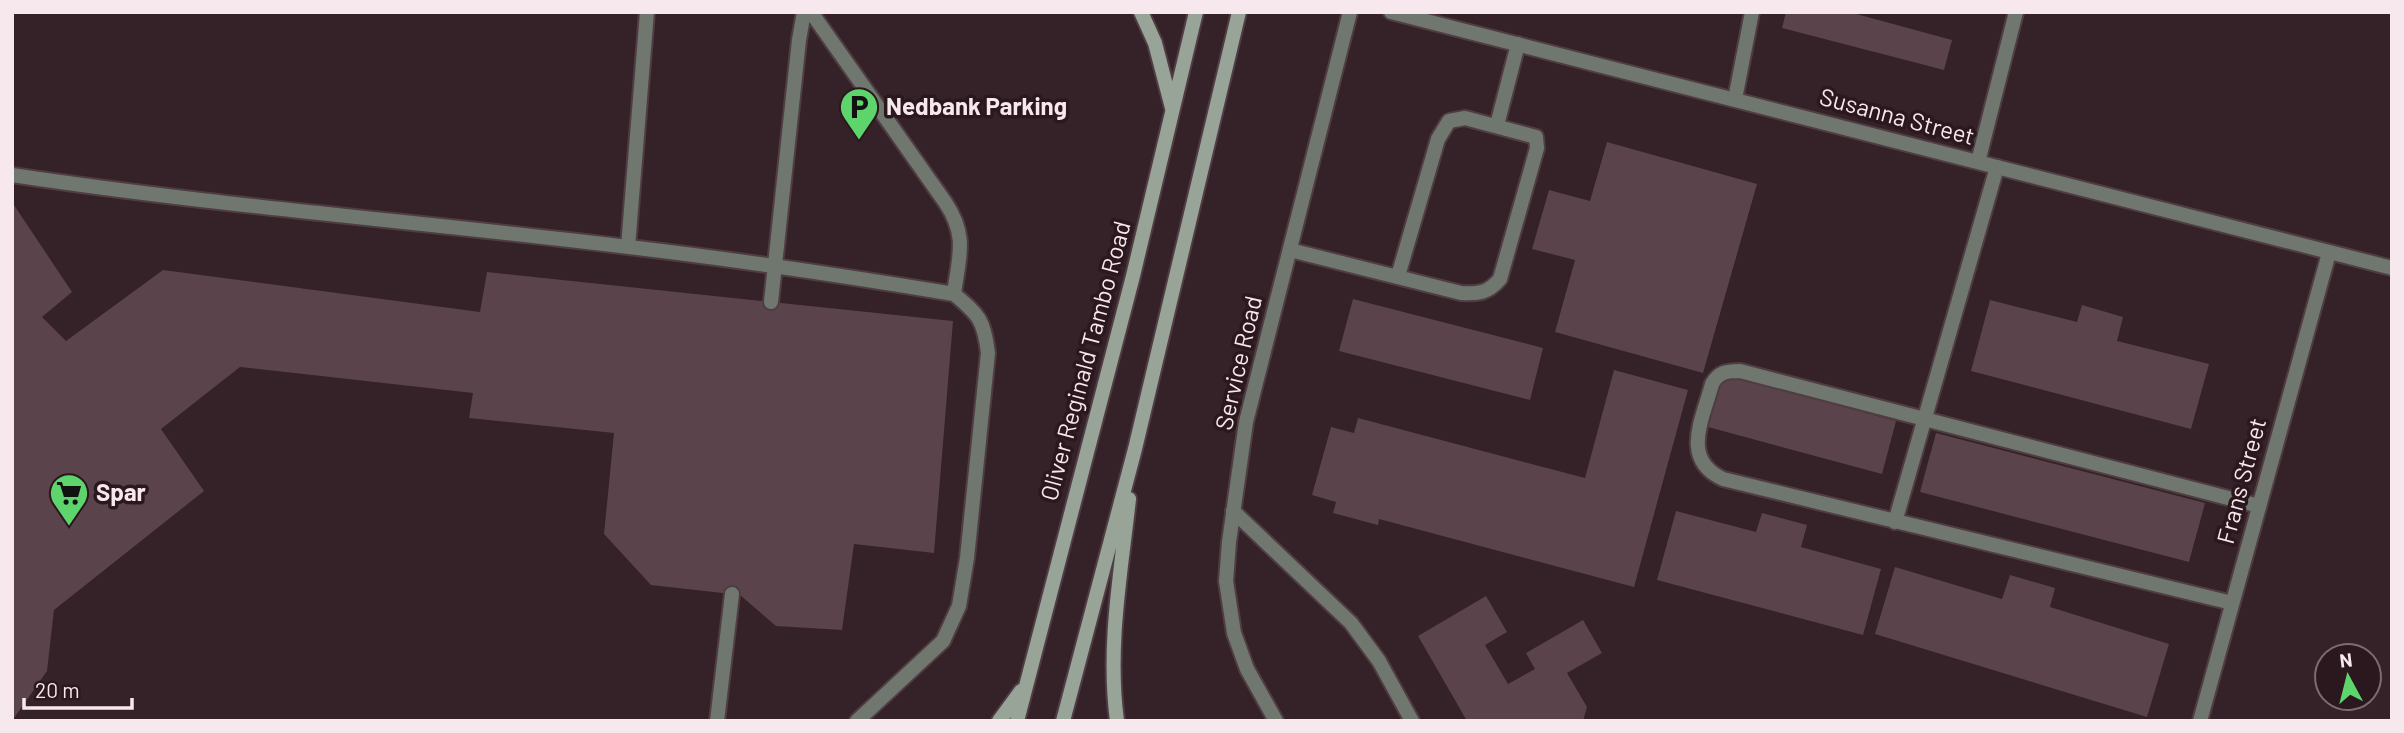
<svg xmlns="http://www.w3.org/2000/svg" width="2404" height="733" viewBox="0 0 2404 733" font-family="Barlow,sans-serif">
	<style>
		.building { fill: #5a434b }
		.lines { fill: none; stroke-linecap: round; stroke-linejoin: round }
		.lane-casing { stroke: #503d44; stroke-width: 18 }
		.street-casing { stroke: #503d44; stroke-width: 18 }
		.secondary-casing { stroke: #503d44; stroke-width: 18 }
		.lane { stroke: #6f776f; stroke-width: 14 }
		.street { stroke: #6f776f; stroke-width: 14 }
		.secondary { stroke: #98a498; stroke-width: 14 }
		.labels { text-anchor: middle; stroke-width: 7; stroke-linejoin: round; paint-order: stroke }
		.poi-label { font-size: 24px; font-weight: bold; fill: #f7e8ed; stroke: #2b171e; text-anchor: start }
		.street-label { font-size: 24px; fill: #f7e8ed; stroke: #2b171e }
	</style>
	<rect width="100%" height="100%" fill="#352128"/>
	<path class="building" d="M1786,12h63l103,28 -8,30 -162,-42z
		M1607,142l150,42 -54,189 -148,-41 20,-72 -43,-11 17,-59 41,11z
		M12,202l60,90 -30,25 24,24 97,-71 317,42 7,-40 466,49 -19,232 -80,-9 -12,86 -66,-4 -36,-31 -89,-10 -47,-51 10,-101 -145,-15 4,-25 -233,-26 -79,62 43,62 -150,119 -7,61 -35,50z
		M1353,299l190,49 -13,52 -191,-49z
		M1990,300l87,22 5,-17 41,12 -6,24 92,23 -18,65 -220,-58z
		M1614,370l74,20 -54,197 -255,-68 -1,6 -45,-12 3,-11 -24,-7 19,-68 23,6 4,-15 227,60z
		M1723,374l173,47 -14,53 -174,-47z
		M1936,433l269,70 -16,59 -269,-70z
		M1676,511l80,21 6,-19 45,12 -6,22 80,22 -18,66 -206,-55z
		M1895,567l107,32 8,-24 45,13 -5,19 119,37 -22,73 -272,-83z
		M1486,596l21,36 -22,13 23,39 27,-15 -9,-16 57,-33 19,33 -35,20 20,34 -4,14h-116l-49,-85z"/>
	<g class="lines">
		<g class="lane-casing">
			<path id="lane" d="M811,12l134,190c23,34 14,54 9,92
				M1735,99l17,-87
				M1497,125l21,-81
				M12,175c205,31 411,47 617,72 109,13 217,29 325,47 25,21 30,26 34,59l-21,205 -8,48 -16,35 -86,80
				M628,247l19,-235
				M1290,250l171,43c18,1 27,0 39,-14l37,-131 -1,-11 -71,-19 -16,3 -11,18 -40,137
				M771,302l28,-262 5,-28
				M1233,511l118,112 28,38 33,60
				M1895,522l102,-355
				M2232,603l-509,-124c-43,-20 -20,-60 -11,-95 7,-12 14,-13 28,-13l519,135
				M717,721l15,-127"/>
		</g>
		<g class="street-casing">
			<path id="street" d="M1391,12l1001,256
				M1978,162l38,-150
				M1276,721l-29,-52 -13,-36 -8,-52 3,-39 17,-120 104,-410
				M2200,721l129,-468"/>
		</g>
		<g class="secondary-casing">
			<path id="secondary" d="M1141,12l14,31 17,65
				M999,721l22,-30
				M1017,721l116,-445 63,-264
				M1063,721l72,-272 104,-437
				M1117,721c-10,-74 4,-149 12,-222"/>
		</g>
		<use href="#lane" class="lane"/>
		<use href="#street" class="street"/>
		<use href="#secondary" class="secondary"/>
	</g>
	<defs>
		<g id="parking-pin" transform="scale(2.0125)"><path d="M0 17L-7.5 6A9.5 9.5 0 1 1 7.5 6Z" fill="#5dd56c" stroke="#2b171e"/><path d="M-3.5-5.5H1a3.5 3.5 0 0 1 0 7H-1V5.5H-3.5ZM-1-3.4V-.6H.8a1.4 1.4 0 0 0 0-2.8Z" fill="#111"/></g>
		<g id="supermarket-pin" transform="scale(2.0125)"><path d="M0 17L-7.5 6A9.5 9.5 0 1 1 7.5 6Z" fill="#5dd56c" stroke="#2b171e"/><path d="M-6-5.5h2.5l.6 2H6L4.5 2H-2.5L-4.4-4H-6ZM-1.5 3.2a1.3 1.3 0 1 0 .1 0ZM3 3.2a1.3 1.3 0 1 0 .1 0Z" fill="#111"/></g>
	</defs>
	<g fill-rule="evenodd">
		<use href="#parking-pin" x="859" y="107"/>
		<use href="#supermarket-pin" x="69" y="493"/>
	</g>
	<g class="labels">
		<g class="poi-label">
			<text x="886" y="115">Nedbank Parking</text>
			<text x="96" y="501">Spar</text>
		</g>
		<g class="street-label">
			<text transform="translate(1897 117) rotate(15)" y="8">Susanna Street</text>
			<text transform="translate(1086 361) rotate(-75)" y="8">Oliver Reginald Tambo Road</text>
			<text transform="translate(1239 363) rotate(-77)" y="8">Service Road</text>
			<text transform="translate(2242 481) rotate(-75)" y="8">Frans Street</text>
		</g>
	</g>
	<rect width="2404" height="733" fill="none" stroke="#f7e8ed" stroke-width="28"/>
	<g transform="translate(2348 677) rotate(353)"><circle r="33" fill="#2b171e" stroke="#7d6b71" stroke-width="2"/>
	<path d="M0-5L12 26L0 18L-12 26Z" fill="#5dd56c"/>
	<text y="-10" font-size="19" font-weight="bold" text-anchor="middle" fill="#f7e8ed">N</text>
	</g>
	<path d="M24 698v10h108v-10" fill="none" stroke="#f7e8ed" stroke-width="3.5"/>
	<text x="35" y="698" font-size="21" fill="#f7e8ed" stroke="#2b171e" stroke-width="5" paint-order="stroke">20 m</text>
</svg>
